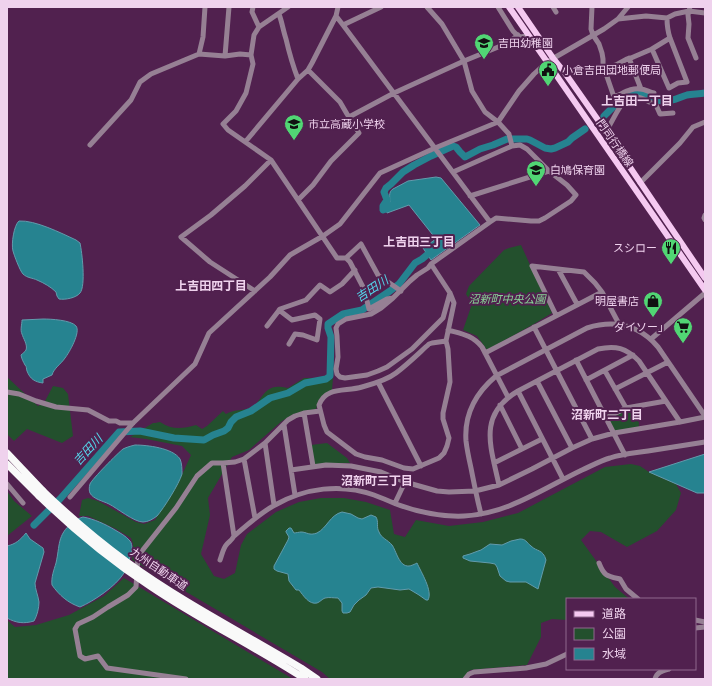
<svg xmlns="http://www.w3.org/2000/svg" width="712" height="686" viewBox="0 0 712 686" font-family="Merriweather,'Noto Sans JP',serif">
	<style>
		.green { fill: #23502d }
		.water { fill: #268390; stroke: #629bac }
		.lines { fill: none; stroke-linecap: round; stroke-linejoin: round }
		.river { stroke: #268390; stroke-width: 7 }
		.minor { stroke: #968094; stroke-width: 5 }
		.major { stroke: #f5c9f1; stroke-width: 6 }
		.highway { stroke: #f9f9f9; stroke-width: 7 }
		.highway-bridge { stroke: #f9f9f9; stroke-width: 7 }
		.labels { text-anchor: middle; stroke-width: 4; stroke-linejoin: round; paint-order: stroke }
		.poi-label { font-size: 11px; fill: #efd2ed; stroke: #51214f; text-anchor: start }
		.street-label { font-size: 11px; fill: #efd2ed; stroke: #51214f }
		.park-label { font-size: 11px; font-style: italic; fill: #88d496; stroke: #51214f }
		.neighbourhood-label { font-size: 12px; font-weight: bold; fill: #efd2ed; stroke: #51214f }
		.water-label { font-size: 12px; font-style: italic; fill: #54d6ea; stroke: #51214f }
	</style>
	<rect width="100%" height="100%" fill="#51214f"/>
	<path class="green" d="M521,245l31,68 -18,11 -47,26 -10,-14 -14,-6 9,-26 -6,-10 3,-8 35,-36 5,-2z
		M7,377l31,29 6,-3 9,-17 10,2 5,6 5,42 -11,7 -35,-14 -13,12 -7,-7z
		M304,378h29l-1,12 -13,11 -3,8 -22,5 -12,7 -33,29 -17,7 -24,41 2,17 -9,39 13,22 10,3 11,-6 6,-28 6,-11 29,-22 23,-10 22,-4h23l22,4 24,8 4,24 11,3 11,-17 33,6 34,-4 35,-9 87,-46 26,-3 9,2 9,6 27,12 5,9 -5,17 -19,21 -30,16 -26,-15 -11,-1 -9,9 34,47 12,10 4,2h-64v21l-15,-1 -11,4v14l-14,28 -57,5 -7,9h-133l-8,-7 -190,-112 1,-16 -2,-6 -15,-9 -28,-13h-9l3,-16 6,-2 10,3 38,21 8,2 11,-4 25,-41 11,-24 -9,-9 -36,-7 -16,-2 23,-14h2l5,-1c12,8 22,7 36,3l6,4 5,-3 16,-15 3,3c8,-5 16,-3 24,-6 5,-2 7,-5 9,-8 10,-13 13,-15 29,-12z
		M638,408l1,19 -24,5 -6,-13 17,-10z
		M327,443l20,15 3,5h-21l-15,2 -3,-20z
		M7,491l7,10 18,15 -25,20z
		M124,578l169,101h-286v-59l8,7 21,-2 33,-10 35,-19z"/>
	<path class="water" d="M436,177l5,1 39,47 -49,35 -8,-12 13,-9 -27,-34 -22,8 -1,-9 4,-1c0,-5 -2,-11 3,-14l15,-8z
		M19,221c16,-1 42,12 57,19l4,3c2,9 6,43 0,50 -4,5 -15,7 -21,6l-2,-3 -1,-4c-5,-5 -12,-9 -19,-12 -4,-2 -10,-2 -14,-6 -3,-3 -9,-19 -10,-23 -2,-7 1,-26 6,-30z
		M43,319c8,0 28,1 33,7 5,6 -7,27 -11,32 -4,6 -11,10 -13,17l-9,4v4c-8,-1 -13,-4 -16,-12 -1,-3 0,-4 -2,-6 -2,-4 -3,-5 -4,-10 2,-2 4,-3 5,-5 2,-5 -3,-12 -4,-16 -2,-4 0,-10 0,-14z
		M135,445c12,0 38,3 45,14 2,4 2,11 2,15 -3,10 -18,34 -25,42 -4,3 -9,6 -14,6 -9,0 -26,-14 -34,-18 -6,-3 -16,-5 -19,-11 -1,-2 -1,-6 0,-9 2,-5 28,-31 33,-35 4,-2 8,-3 12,-4z
		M705,454v39h-8l-48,-21z
		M342,512l9,2 7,4 4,1 9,-4 5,2c3,5 0,10 3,15 2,6 9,8 13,13 4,5 7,22 17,21 2,0 6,-2 8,-3 4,9 16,28 11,37h-2l-7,-5 -10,-6 -9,1 -22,-3 -7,1 -5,7 -7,5 -5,5 -4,7 -3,1h-4l-1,-2v-8l-4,-5c-4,0 -9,-1 -13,0 -3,1 -5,4 -8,5 -8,2 -14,-8 -18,-13h-3l-7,-9 -1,-7 -11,-3 -3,-2v-3l14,-26 1,-3 -3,-5v-1l3,-3h2l3,5c1,0 6,-1 7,-1 6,0 8,4 16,1 10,-5 13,-18 25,-21z
		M83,517c11,2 22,7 32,13 5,3 11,6 15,11 3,4 2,10 0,15 -1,6 -3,12 -6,17 -8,13 -30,28 -44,34 -12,-4 -21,-12 -28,-22 -1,-8 2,-15 4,-22 4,-17 1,-28 16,-40 4,-3 7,-5 11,-6z
		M26,533l4,6 13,9 1,4 -9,31c0,6 3,12 4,19 0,6 -2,14 -5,19 -10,3 -18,2 -27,-3v-72c9,-2 13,-6 19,-13z
		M520,539c6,0 6,3 11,7 6,6 12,3 15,14l-8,29 -12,-7h-16l-4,-1 -6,-5 -3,-9 -2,-3 -5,-1 -20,-2 -7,-3v-2l7,-2 8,-3 3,-1 9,-6 12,1 9,-4z"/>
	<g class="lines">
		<path class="river" d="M604,116c11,-10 24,-28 41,-21 7,3 13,7 21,6 7,0 14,-4 21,-6 5,-1 12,-1 18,-2
			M394,204l-8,5 -3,1v-4l4,-6 -3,-8 2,-4 5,-4 12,-12 11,-7 17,-9 22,-10 3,1 4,5 5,5 15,-8 13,-4 14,-6h20l3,1 15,8 6,1 4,-1 13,-6 4,-4 13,-9
			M34,525l26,-26 59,-67 21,-1 34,7 30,2 9,-5 11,-4 4,-3 3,-6 5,-5 15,-6 19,-13 18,-5 17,-10 21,-4 4,-3 1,-39 -3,-9v-4l15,-10 19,-4 28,-19 9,-7 16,-21 7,-4 12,-10"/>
		<path class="minor" d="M253,7l-1,5 7,15
			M288,7l-29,20 -5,8 -3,20 2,9 -7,29 -10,18 -13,13 5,6 43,30 66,98h9l4,4 14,27 5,20 18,-10 6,-1
			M427,7l15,17 22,37 8,30 13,21 13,10 11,12 3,12
			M498,7l15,24 6,6 10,-1
			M553,7l3,5
			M592,7l-1,22 2,6 6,9 3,9 1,6v4l1,5
			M690,7l-2,8 1,9 -1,14 8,20
			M279,14c3,8 4,16 7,25 3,13 7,27 12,40
			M336,16l7,9 147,197 -59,42 19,29 4,10 -8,38 2,8 2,33 -7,31v6l6,19 -2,8 -3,7 -5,5 -26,11 -9,-1 -22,-8 -17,-3 -9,-3 -29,-22 -3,-7 -5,-20c7,-19 27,-13 43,-18 11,-3 25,-7 34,-14 12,-9 22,-19 33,-29l3,-1 14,-2
			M667,18c0,7 1,14 3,20l17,44 -9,1 -9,5 -17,-39 18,-11
			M618,19l28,-3 21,2 8,-4 14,-3 16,2
			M343,25l38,-18
			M652,49l-21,9 -4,1 -11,6 -12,3 10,29c8,-3 18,-10 26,-8 5,0 9,3 14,4
			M199,54l4,-17 2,-30
			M225,56l4,-49
			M629,58l12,31
			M349,117l45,-24 70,-32 44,-18 10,-8
			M605,132c9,-10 15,-36 31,-35 7,0 14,6 20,8l4,9 13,-1
			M246,141l52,-62 10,-9 4,-7 24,-47 2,-9
			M90,145l41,-45 9,-18 11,-8 48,-20 26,2 15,-2 11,1
			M453,172l59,-26 8,-1 7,4 22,22 18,14 9,10 -5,6 -26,17 -6,3h-8l-35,-3 -6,4
			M640,183l40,-40 13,-16 12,-5
			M470,196l79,-25
			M299,199l14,-14 18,-24 28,-28 -12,-19 -7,-12 -32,-32
			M705,215l-1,3 1,2
			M346,258l15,-14 17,31 23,16
			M431,264l-3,4 -11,7 -7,6 -17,17 -12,10 -10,6 -25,5 -8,5 -2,4 1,8 1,21 -2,12 1,5 3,3 5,1 22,-3 11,-4 9,-4 25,-18 31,-31 7,-25
			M558,269l19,35
			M255,291l-45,-29 -29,-25 30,-22 34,-29 26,-26
			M279,310l13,10 23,-5 5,4 -3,21 -14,-5 -8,-1 -6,10
			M556,315l-24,-49 52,6 11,11 7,9 17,32
			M267,326l13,-17 26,-9 14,-15 10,7 12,-8 13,-14
			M534,327l58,112
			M448,330c14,4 24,5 34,17l26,50
			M651,339l54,-46
			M485,353l117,-61
			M576,360l49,95
			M605,371l21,37 40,-7
			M586,380l47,-25
			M537,381l35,67
			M378,382l43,84
			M615,389l53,-27
			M518,391l45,88
			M7,392l12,2 17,7 20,6 32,3 21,11h7l4,2h13
			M500,405l22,44 20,-10
			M304,413l9,53
			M606,418l20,-10
			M284,425l11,70
			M265,443l9,62
			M244,459l11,59
			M223,463l11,73
			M494,463l28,-14
			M291,470l35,-5 25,1 30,6 24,10 32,9 12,1 26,-1 24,-6 33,-16 40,-21 20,-9 22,-6 66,-11 25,-5
			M7,484l16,19
			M499,485c-8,-38 -22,-70 19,-94l80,-42c18,-4 28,-1 41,12l41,61
			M70,497l63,-74 62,-59 14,-31 61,-56 20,-22 33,-19 17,-12 40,-51 55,-25 63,-26 21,-31 15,-17 13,-12 57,-33 14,-10 10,-12
			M395,503l10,-21
			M481,514c-4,-15 -7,-31 -10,-46 -2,-9 -4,-18 -5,-27 -2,-27 11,-49 30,-65l91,-48c29,-9 52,-3 71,19l47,69
			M220,560c2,-5 3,-12 7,-16 3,-3 5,-4 7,-8 13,-11 26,-23 41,-31 30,-17 66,-22 99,-10 8,3 15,6 22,9 22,8 45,13 68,12 44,-2 80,-28 118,-46 9,-4 18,-9 28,-12 12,-4 25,-5 38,-7 19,-3 38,-6 57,-9
			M599,563c5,13 8,13 21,16l6,10 12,10
			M695,620l10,2
			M695,628l10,-1
			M186,679l-79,-11 -9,-12 -13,3 -5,-3 -5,-27 3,-5 15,-7 15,-10 20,-12 8,-8 2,-31 38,-48 21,-32 15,-13h11l12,-1 9,-3 21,-16 23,-23 7,-4 9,-3 16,-2
			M465,679l4,-5 5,-2 52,-4 20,-4 21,-10
			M655,679c2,-7 7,-8 14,-10"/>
		<path class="major" d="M509,7l196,283
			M518,7l35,51 12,15 33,47 107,158"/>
		<path class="highway" d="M7,453l36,38
			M7,464l32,32"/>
		<path class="highway-bridge" d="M43,491c26,25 54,49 84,71 55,40 116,71 174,106l16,11
			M39,496c34,33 71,64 111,90 50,34 104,60 155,93"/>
	</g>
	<defs>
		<g id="school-pin" transform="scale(1)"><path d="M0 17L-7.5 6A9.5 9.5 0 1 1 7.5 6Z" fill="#51d674" stroke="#51214f"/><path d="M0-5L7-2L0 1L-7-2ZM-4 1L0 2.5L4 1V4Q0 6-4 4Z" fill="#111"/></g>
		<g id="civic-pin" transform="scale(1)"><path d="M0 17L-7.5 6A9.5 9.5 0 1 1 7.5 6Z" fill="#51d674" stroke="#51214f"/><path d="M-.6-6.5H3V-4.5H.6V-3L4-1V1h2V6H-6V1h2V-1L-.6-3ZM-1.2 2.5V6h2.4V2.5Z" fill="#111"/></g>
		<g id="restaurant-pin" transform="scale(1)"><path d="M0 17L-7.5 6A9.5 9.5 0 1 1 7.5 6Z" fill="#51d674" stroke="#51214f"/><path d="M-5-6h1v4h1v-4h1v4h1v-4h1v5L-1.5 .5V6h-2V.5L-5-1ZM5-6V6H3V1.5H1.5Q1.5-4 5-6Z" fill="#111"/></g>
		<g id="shop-pin" transform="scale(1)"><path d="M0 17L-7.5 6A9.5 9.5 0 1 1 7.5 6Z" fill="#51d674" stroke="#51214f"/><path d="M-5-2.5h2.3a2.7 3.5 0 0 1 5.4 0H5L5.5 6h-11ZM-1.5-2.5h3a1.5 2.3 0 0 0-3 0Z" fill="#111"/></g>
		<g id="supermarket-pin" transform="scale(1)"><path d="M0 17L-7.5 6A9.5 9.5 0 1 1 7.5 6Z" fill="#51d674" stroke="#51214f"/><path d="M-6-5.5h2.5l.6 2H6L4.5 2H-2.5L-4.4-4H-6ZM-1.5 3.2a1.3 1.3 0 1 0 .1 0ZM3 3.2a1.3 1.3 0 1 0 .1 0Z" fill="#111"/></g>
	</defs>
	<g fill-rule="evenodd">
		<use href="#school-pin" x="484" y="43"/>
		<use href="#civic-pin" x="548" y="70"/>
		<use href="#school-pin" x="294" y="124"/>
		<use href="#school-pin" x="536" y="170"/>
		<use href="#restaurant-pin" x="671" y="248"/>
		<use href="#shop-pin" x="653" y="301"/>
		<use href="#supermarket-pin" x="683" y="327"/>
	</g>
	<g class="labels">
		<g class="poi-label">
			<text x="498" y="47">吉田幼稚園</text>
			<text x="562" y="74">小倉吉田団地郵便局</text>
			<text x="308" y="128">市立高蔵小学校</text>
			<text x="550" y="174">白鳩保育園</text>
			<text x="657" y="252" text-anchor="end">スシロー</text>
			<text x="639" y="305" text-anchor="end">明屋書店</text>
			<text x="669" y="331" text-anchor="end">ダイソー」</text>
		</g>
		<g class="street-label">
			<text transform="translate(615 143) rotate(55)" y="4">門司行橋線</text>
			<text transform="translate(159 569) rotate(34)" y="4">九州自動車道</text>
		</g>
		<g class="park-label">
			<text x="507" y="303">沼新町中央公園</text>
		</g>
		<g class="neighbourhood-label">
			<text x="637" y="105">上吉田一丁目</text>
			<text x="419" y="246">上吉田三丁目</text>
			<text x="211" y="290">上吉田四丁目</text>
			<text x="607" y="419">沼新町二丁目</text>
			<text x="377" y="485">沼新町三丁目</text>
		</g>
		<g class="water-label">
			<text transform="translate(372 289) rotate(-33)" y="4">吉田川</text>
			<text transform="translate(88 450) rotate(-47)" y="4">吉田川</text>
		</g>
	</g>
	<rect width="712" height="686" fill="none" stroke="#efd2ed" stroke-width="16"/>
	<rect x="566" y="598" width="130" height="72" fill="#51214f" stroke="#90688e"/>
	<rect x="574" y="611" width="20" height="6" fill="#f5c9f1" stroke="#90688e"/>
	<text x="602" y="618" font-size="12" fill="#efd2ed">道路</text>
	<rect x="574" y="628" width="20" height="12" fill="#23502d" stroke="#90688e"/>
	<text x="602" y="638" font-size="12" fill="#efd2ed">公園</text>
	<rect x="574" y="648" width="20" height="12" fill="#268390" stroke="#90688e"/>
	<text x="602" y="658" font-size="12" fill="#efd2ed">水域</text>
</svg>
